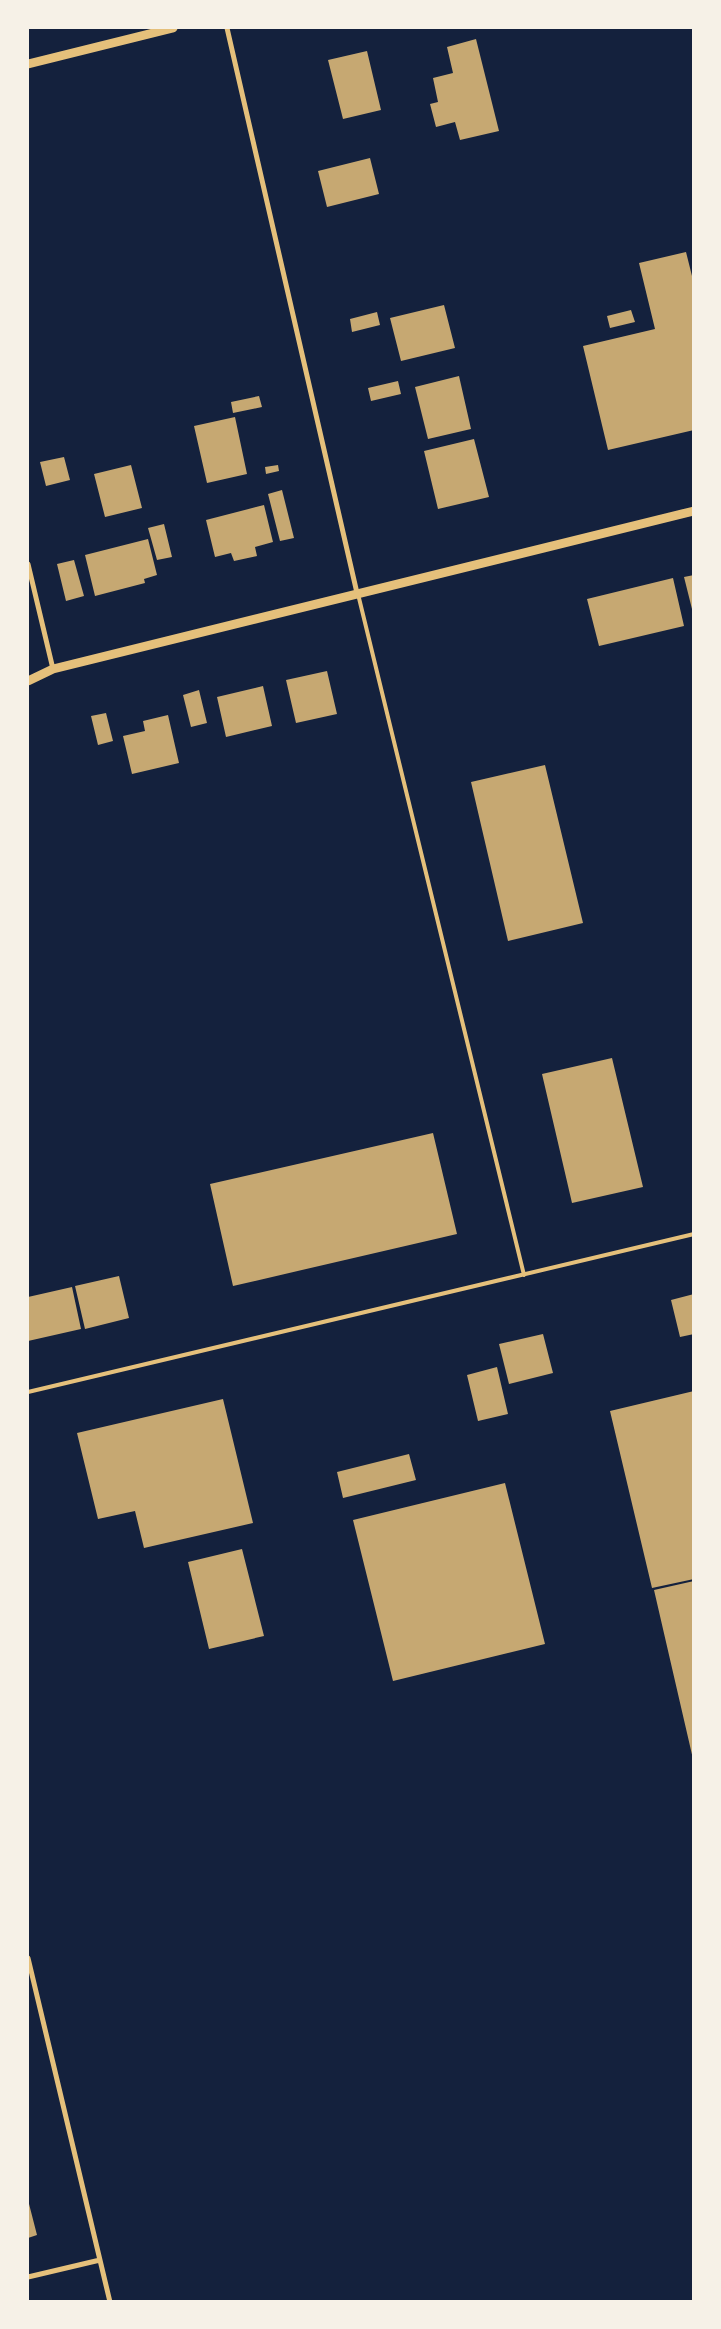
<svg xmlns="http://www.w3.org/2000/svg" width="721" height="2329" viewBox="0 0 721 2329" font-family="'Archivo Narrow',sans-serif">
	<style>
		.building { fill: #c6a872 }
		.lines { fill: none; stroke-linecap: round; stroke-linejoin: round }
		.service { stroke: #e5c07b; stroke-width: 4 }
		.minor { stroke: #e5c07b; stroke-width: 5 }
		.tertiary { stroke: #e5c07b; stroke-width: 9 }
	</style>
	<rect width="100%" height="100%" fill="#14213d"/>
	<path class="building" d="M476,39l23,92 -39,9 -5,-18 -19,5 -6,-23 8,-2 -5,-24 20,-5 -6,-26z
		M367,51l14,59 -38,9 -15,-59z
		M370,158l9,36 -52,13 -9,-36z
		M686,252l8,32v146l-86,20 -25,-104 72,-17 -16,-66z
		M444,305l11,43 -54,13 -11,-43z
		M631,310l4,12 -25,6 -3,-12z
		M377,312l3,13 -28,7 -2,-13z
		M459,376l12,53 -43,10 -13,-52z
		M398,381l3,13 -30,7 -3,-13z
		M259,396l3,11 -29,6 -2,-11z
		M235,417l12,57 -40,9 -13,-57z
		M474,439l15,58 -51,12 -14,-58z
		M64,457l6,23 -24,6 -6,-24z
		M131,465l11,43 -37,9 -11,-43z
		M278,465l1,6 -13,3 -1,-7z
		M282,490l12,48 -14,3 -12,-47z
		M264,505l9,37 -18,5 2,9 -23,5 -3,-8 -16,4 -9,-37z
		M164,524l8,33 -15,3 -9,-32z
		M148,539l9,36 -13,4 1,4 -50,13 -10,-41z
		M74,560l10,36 -18,5 -9,-37z
		M694,575v38h-1l-9,-36z
		M673,578l11,48 -85,20 -12,-47z
		M327,671l10,43 -41,9 -10,-43z
		M263,686l9,40 -46,11 -9,-40z
		M199,690l8,33 -16,4 -8,-32z
		M106,713l7,28 -15,4 -7,-29z
		M168,715l11,48 -47,11 -9,-38 22,-5 -2,-10z
		M545,765l38,158 -75,18 -37,-159z
		M612,1058l31,129 -71,16 -30,-129z
		M433,1133l24,101 -224,52 -23,-102z
		M119,1276l10,42 -44,11 -10,-43z
		M72,1287l9,42 -53,12v-44z
		M694,1294v40l-14,3 -9,-37z
		M543,1334l10,39 -44,11 -10,-40z
		M497,1367l11,47 -30,7 -11,-46z
		M694,1391v188l-42,9 -42,-177z
		M223,1399l30,124 -109,25 -9,-37 -37,8 -21,-86z
		M409,1454l7,26 -73,18 -6,-26z
		M505,1483l40,161 -152,37 -40,-161z
		M242,1549l22,87 -55,13 -21,-87z
		M694,1581v178h-1l-39,-169z
		M28,2200l9,35 -9,3z"/>
	<g class="lines">
		<path class="service" d="M358,594l166,681
			M28,1392l666,-158"/>
		<path class="minor" d="M227,28l130,565
			M28,564l25,105
			M28,1958l82,344
			M28,2277l72,-17"/>
		<path class="tertiary" d="M28,64l145,-36
			M28,681l25,-12 641,-158"/>
	</g>
	<rect width="721" height="2329" fill="none" stroke="#f6f1e7" stroke-width="58"/>
</svg>
